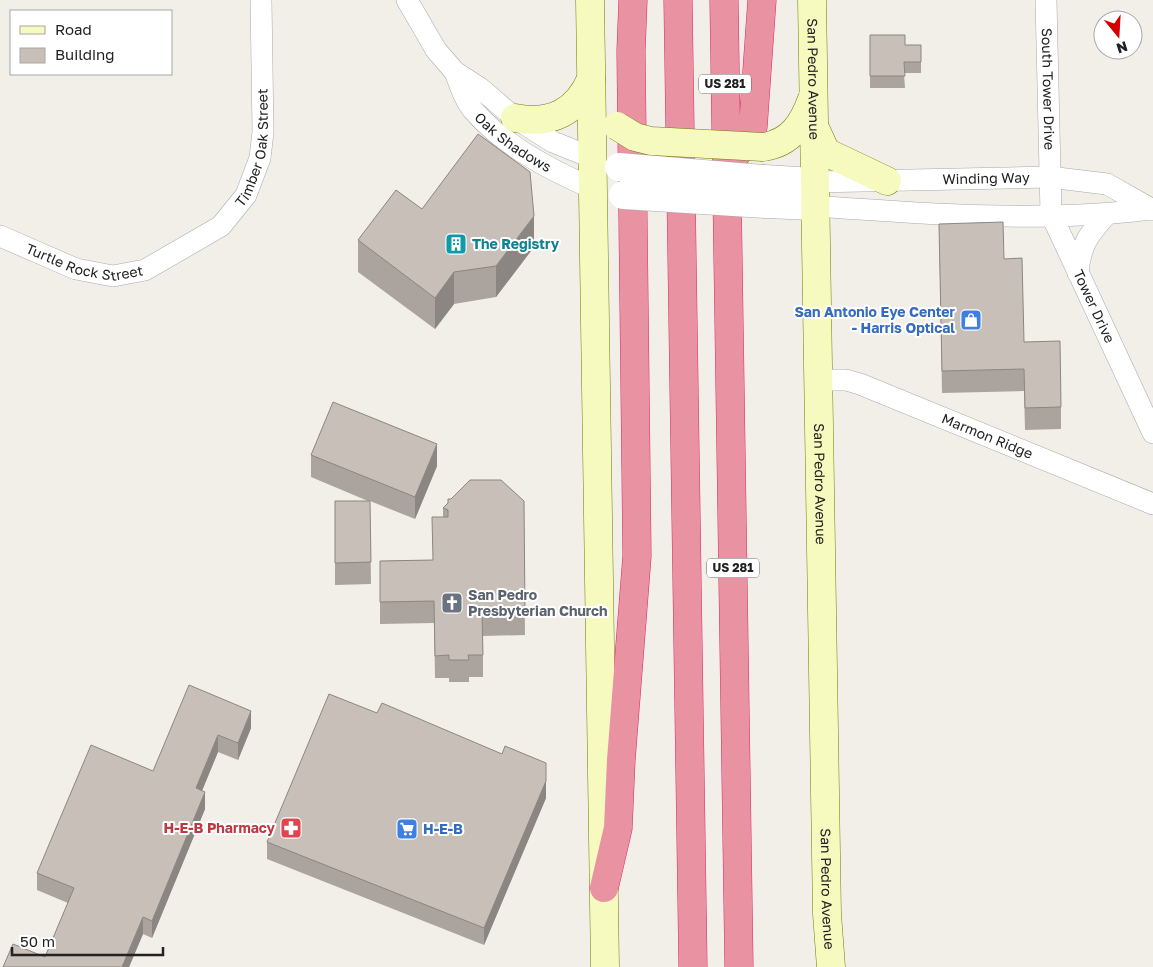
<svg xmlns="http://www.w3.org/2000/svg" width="1153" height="967" viewBox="0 0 1153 967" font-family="'Golos Text',sans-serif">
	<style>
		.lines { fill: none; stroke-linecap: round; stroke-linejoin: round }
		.minor-casing { stroke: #a9a9a9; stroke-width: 22 }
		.tertiary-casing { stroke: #a9a9a9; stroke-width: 29 }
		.secondary-casing { stroke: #707d05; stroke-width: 29 }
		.motorway-casing { stroke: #dc2a67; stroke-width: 29 }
		.minor { stroke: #fff; stroke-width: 21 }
		.tertiary { stroke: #fff; stroke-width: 28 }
		.secondary { stroke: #f7fabf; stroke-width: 28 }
		.motorway { stroke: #e892a2; stroke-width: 28 }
		.tertiary-bridge-casing { stroke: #a9a9a9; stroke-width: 29; stroke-linecap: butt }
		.secondary-bridge-casing { stroke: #707d05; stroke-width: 29; stroke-linecap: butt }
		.tertiary-bridge { stroke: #fff; stroke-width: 28 }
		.secondary-bridge { stroke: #f7fabf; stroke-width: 28 }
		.wall { fill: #aba49e }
		.shaded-wall { fill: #8b8681 }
		.building { fill: #c7bfb8; stroke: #8b8681 }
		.labels { text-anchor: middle; stroke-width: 4; stroke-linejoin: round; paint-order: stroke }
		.shield { fill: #fff; stroke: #646464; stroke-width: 1 }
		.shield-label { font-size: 12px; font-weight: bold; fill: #222 }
		.street-label { font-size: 14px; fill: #222; stroke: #fff }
		.culture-label { font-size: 14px; font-weight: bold; fill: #0d838f; stroke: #fff; text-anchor: start }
		.shop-label { font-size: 14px; font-weight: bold; fill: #366cbe; stroke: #fff; text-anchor: end }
		.worship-label { font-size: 14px; font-weight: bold; fill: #5b616d; stroke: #fff; text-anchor: start }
		.health-label { font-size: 14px; font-weight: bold; fill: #be3a42; stroke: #fff; text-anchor: end }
	</style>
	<rect width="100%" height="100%" fill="#f2efe9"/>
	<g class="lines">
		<g class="minor-casing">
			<g id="minor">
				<path d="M407,0l29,50 19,22 25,16 35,30 38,24 40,16"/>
				<path id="s1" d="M1046,0l5,214 102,219"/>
				<path id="s2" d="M455,72c5,13 9,27 18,38 31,36 77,60 119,78"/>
				<path id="s3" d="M815,182l234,-5 58,7 46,26"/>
				<path d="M815,206c109,8 227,17 335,3"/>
				<path id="s4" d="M0,236l76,33 37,7 32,-6 76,-44 25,-31 14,-37 3,-26 -2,-132"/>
				<path d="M1078,273c2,-28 11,-39 29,-59"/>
				<path id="s5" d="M818,380h28l14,4 293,120"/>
			</g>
		</g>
		<g class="tertiary-casing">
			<path id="tertiary" d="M764,179l51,3
				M766,204l49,2"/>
		</g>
		<g class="secondary-casing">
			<g id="secondary">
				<path d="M590,0l15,967"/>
				<path id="s6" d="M812,0l15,914 4,53"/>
				<path d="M515,118c36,7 62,-6 76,-39"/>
				<path d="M815,128l11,24 61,29"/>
				<path d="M763,147c28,-4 40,-23 49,-48"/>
			</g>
		</g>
		<g class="motorway-casing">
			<path id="motorway" d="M678,0l15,967
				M724,0l15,967
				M730,164l23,-37 9,-127
				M604,888l14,-60 3,-68 16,-204 -6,-505 2,-51"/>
		</g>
		<use href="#minor" class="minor"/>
		<use href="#tertiary" class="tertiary"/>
		<use href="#secondary" class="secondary"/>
		<use href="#motorway" class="motorway"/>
		<g class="tertiary-bridge-casing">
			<path id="tertiary-bridge" d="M619,167l145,12
				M623,195l143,9"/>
		</g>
		<g class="secondary-bridge-casing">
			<path id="secondary-bridge" d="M617,126l18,11 16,4 112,6"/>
		</g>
		<use href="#tertiary-bridge" class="tertiary-bridge"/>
		<use href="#secondary-bridge" class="secondary-bridge"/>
	</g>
	<path class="wall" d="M870,35l35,10h16v28h-17l1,15h-35z
		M422,209l112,38 -38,50 -42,7 -19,25 -77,-57v-32z
		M939,224l85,118 37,65v22l-36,1 -1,-39 -82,2z
		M311,455l126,11 -22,53 -45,-18 1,83 -36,1v-84h33l-57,-24z
		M524,501l1,134 -42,1v41h-14v5h-20v-4h-14l-1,-55 -54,1v-63l53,-1 10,-43v-9z
		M251,711v17l-13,32 -20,-8 -16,39 3,18 -53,129 -9,-4 -14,33h-126l42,-10 23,-54 -31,-13v-17l116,-102z
		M546,798l-62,147 -217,-86v-17z"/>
	<path class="shaded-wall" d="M534,216v31l-38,50v-31z
		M454,272v32l-19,25v-31z
		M437,444v22l-22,53v-22z
		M251,711v17l-13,32v-17z
		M218,735v17l-22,53v-17z
		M546,763v35l-62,147v-17z
		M205,792v17l-53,129v-17z
		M143,917v17l-14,33h-7z"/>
	<path class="building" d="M870,35h35v10h16v17h-17l1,14h-35z
		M478,134l52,38 4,44 -38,50 -42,6 -19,26 -77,-58 38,-50 26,19z
		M1003,222l1,37 18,-1 2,84 36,-1 1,66 -36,1 -1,-39 -82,2 -3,-147z
		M333,402l104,42 -22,53 -104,-42z
		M470,480h31l23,21 1,112 -43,1 1,41h-15l1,5h-20v-5l-14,1 -1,-55 -54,1v-41l53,-1 -1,-43h16v-7l-5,-2 5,-5v-4h3z
		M335,501h35l1,61 -36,1z
		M189,685l62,26 -13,32 -20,-8 -22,53 9,4 -53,129 -9,-4 -21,50h-119l10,-23 32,13 29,-69 -37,-15 54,-128 62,26z
		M329,694l48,19 5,-10 120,51 3,-8 41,17v18l-62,147 -217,-86z"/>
	<defs>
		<g id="building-square" transform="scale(1.125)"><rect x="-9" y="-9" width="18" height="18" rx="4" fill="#0f9aa8" stroke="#fff"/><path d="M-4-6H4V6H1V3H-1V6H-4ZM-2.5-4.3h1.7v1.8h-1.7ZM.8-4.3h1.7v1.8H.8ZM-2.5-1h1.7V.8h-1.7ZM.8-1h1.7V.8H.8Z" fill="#fff"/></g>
		<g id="shop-square" transform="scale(1.125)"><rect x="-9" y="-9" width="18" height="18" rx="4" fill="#3f7fe0" stroke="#fff"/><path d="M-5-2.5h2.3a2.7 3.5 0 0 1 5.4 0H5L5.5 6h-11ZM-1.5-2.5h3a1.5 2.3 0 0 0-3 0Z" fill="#fff"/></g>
		<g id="church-square" transform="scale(1.125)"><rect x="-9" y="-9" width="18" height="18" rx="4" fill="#6b7280" stroke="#fff"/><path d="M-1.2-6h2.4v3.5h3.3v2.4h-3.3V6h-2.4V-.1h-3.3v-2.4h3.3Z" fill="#fff"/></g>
		<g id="pharmacy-square" transform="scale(1.125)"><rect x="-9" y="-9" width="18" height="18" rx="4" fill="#e0444e" stroke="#fff"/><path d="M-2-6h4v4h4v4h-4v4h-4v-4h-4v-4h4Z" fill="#fff"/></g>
		<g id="supermarket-square" transform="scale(1.125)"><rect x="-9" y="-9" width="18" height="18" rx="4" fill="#3f7fe0" stroke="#fff"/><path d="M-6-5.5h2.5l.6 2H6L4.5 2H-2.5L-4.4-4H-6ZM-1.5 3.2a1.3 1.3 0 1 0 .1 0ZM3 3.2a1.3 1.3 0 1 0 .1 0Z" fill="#fff"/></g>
	</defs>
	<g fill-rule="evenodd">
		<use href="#building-square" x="456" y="244"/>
		<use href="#shop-square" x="971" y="320"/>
		<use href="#church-square" x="452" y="603"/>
		<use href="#pharmacy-square" x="291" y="828"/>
		<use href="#supermarket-square" x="407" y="829"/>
	</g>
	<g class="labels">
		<g class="shield">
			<rect x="699" y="74.5" width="52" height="19" rx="4"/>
			<rect x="707" y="558.5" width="52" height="19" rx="4"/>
		</g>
		<g class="shield-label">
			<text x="725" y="88">US 281</text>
			<text x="733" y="572">US 281</text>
		</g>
		<g class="street-label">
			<text dy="5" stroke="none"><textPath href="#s6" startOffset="79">San Pedro Avenue</textPath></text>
			<text dy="5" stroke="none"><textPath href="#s1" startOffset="89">South Tower Drive</textPath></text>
			<text dy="5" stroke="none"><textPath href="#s2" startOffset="94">Oak Shadows</textPath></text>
			<text dy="5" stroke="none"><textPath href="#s4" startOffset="329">Timber Oak Street</textPath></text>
			<text dy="5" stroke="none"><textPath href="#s3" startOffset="171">Winding Way</textPath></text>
			<text dy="5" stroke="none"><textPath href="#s4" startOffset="90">Turtle Rock Street</textPath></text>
			<text dy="5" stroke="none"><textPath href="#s1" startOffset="316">Tower Drive</textPath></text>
			<text dy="5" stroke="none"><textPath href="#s5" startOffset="180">Marmon Ridge</textPath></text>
			<text dy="5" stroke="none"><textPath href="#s6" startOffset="484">San Pedro Avenue</textPath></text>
			<text dy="5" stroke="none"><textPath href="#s6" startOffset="889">San Pedro Avenue</textPath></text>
		</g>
		<g class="culture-label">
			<text x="472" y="249">The Registry</text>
		</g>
		<g class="shop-label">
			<text x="955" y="317">San Antonio Eye Center<tspan x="955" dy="16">- Harris Optical</tspan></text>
			<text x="423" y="834" text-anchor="start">H-E-B</text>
		</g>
		<g class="worship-label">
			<text x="468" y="600">San Pedro<tspan x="468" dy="16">Presbyterian Church</tspan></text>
		</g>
		<g class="health-label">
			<text x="275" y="833">H-E-B Pharmacy</text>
		</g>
	</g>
	<rect x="10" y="10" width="162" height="65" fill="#ffffff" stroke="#a7a7a7"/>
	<rect x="20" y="26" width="25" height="8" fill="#f7fabf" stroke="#a7a7a7"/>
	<text x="55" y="35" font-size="15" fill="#222222">Road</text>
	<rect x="20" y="48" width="25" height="15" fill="#c7bfb8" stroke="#a7a7a7"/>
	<text x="55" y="60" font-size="15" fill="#222222">Building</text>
	<g transform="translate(1118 35) rotate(162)"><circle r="24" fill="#ffffff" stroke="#a7a7a7"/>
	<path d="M0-4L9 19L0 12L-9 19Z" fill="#d40000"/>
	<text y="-8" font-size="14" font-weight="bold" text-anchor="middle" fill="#222222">N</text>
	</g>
	<path d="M12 947v8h151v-8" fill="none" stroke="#222222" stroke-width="2.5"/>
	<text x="20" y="947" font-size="15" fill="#222222" stroke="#ffffff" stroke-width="4" paint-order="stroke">50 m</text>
</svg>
